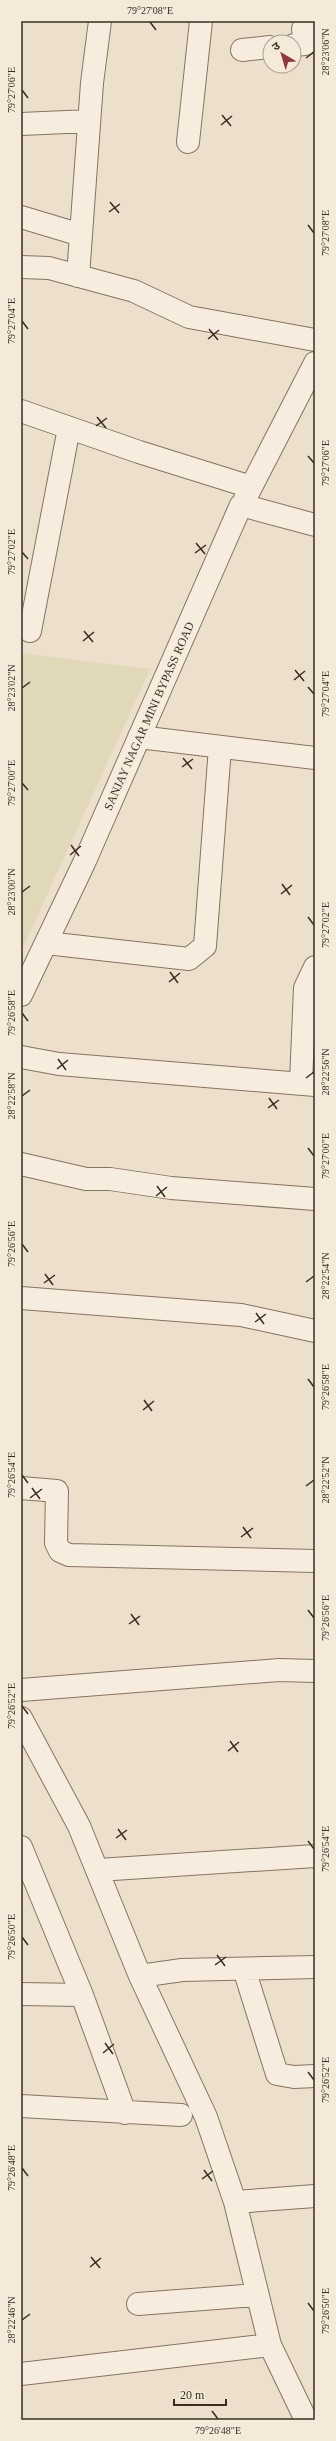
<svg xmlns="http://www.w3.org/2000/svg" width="336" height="2441" viewBox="0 0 336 2441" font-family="'Times New Roman','Noto Sans Devanagari',serif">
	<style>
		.farmland { fill: #e1d7b9 }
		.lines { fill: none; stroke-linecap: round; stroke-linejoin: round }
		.minor-casing { stroke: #887260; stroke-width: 24 }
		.minor { stroke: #f7edde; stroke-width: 22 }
		.ticks { fill: none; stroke: #3a2c22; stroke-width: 1.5 }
		.labels { text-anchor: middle; stroke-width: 3; stroke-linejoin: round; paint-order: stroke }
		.street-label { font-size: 12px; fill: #3a2c22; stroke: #f4eada }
		.neatline { fill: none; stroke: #3a2c22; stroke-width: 1.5 }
		.ticks-label { font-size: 10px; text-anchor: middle; fill: #3a2c22 }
	</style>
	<rect width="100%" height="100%" fill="#ecdfcb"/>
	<path class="farmland" d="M21,653l129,16 -129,283z"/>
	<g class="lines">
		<g class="minor-casing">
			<path id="minor" d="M294,45l11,-1 -2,-15 12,2
				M242,50l28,-3
				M21,124l68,-3
				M188,142l13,-121
				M21,217l60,18
				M21,267l28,1 85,23 55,26 126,23
				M78,276l14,-193 8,-62
				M21,411l118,41 112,35
				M245,499l70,-136
				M30,631l39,-203
				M139,737l176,21
				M46,943l143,16 16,-13 15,-199
				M21,995l63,-132 157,-358 74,20
				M21,1057l38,7 256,21
				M301,1082l4,-94 10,-21
				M21,1164l65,15h24l61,9 144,11
				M21,1298l220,17 74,16
				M21,1488l36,3 -1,52 4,8 9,4 246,6
				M21,1690l258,-20 36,1
				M21,1718l58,108 61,150 66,141 29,85 35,143 36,75
				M21,1847l61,148 43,118
				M98,1870l217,-14
				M244,1969l33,105 17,3 21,-1
				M140,1976l42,-6 133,-3
				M21,1994l61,1
				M21,2106l160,9
				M235,2202l80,-6
				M138,2304l119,-9
				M21,2374l249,-29"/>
		</g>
		<use href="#minor" class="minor"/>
	</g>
	<path class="ticks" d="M150,22l6,8M306,58l8,-6M22,90l6,8M222,115l9,11M221,125l11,-9M110,202l9,11M109,212l11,-8M308,225l6,8M22,321l6,8M209,329l9,11M208,339l11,-9M97,417l9,11M96,426l11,-8M308,456l6,7M196,543l9,11M22,552l6,7M195,553l11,-8M84,631l9,11M83,641l11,-9M295,670l9,11M294,680l11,-9M308,687l6,7M22,688l8,-6M183,758l9,11M182,767l11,-8M22,783l6,7M71,845l8,11M70,855l11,-9M282,884l8,11M22,892l8,-6M281,894l11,-9M308,917l6,8M170,972l8,11M169,982l11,-9M22,1013l6,8M58,1059l8,11M57,1069l11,-9M306,1078l8,-6M22,1096l8,-6M269,1098l8,11M268,1108l11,-8M308,1148l6,8M157,1186l8,11M156,1196l11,-9M22,1244l6,8M45,1274l8,11M306,1282l8,-6M44,1283l11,-8M256,1313l8,11M255,1322l11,-8M308,1379l6,8M144,1400l8,11M143,1410l11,-9M22,1475l6,8M306,1486l8,-6M32,1488l8,11M30,1498l12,-9M243,1527l8,11M241,1537l12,-9M308,1610l6,8M131,1614l8,11M129,1624l11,-8M22,1706l6,8M230,1741l8,11M228,1751l11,-9M118,1829l8,11M116,1838l11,-8M308,1841l6,8M22,1937l6,8M217,1955l8,11M215,1965l11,-8M105,2043l8,11M103,2053l11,-9M308,2072l6,8M22,2168l6,8M204,2170l8,11M202,2179l11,-8M91,2257l9,11M90,2267l11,-9M308,2303l6,8M22,2320l8,-6M212,2411l6,8"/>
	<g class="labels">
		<g class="street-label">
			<text transform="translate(149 716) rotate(-66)" y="4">SANJAY NAGAR MINI BYPASS ROAD</text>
		</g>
	</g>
	<rect width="336" height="2441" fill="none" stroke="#f4eada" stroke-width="44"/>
	<g transform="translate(282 54) rotate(322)"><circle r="19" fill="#f4eada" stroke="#aa9e90"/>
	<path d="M0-3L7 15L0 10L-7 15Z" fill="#92353e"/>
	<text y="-6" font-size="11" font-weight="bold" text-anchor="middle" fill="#3a2c22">उ</text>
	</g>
	<path d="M174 2399v6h52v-6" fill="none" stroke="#3a2c22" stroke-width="2"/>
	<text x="180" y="2399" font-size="12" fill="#3a2c22" stroke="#f4eada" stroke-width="3" paint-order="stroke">20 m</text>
	<rect x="22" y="22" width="292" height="2397" class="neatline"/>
	<g class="ticks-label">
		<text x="150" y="14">79°27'08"E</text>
		<text transform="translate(325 52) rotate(-90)" y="4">28°23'06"N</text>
		<text transform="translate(11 90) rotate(-90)" y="4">79°27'06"E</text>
		<text transform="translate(325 233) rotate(-90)" y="4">79°27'08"E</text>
		<text transform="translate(11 321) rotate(-90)" y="4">79°27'04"E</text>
		<text transform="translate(325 463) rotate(-90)" y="4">79°27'06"E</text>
		<text transform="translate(11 552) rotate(-90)" y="4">79°27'02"E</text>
		<text transform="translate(11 688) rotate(-90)" y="4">28°23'02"N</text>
		<text transform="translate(325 694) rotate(-90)" y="4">79°27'04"E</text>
		<text transform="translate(11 783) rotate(-90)" y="4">79°27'00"E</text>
		<text transform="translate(11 892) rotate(-90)" y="4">28°23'00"N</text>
		<text transform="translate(325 925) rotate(-90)" y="4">79°27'02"E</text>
		<text transform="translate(11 1013) rotate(-90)" y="4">79°26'58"E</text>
		<text transform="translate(325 1072) rotate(-90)" y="4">28°22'56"N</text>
		<text transform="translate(11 1096) rotate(-90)" y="4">28°22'58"N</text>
		<text transform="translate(325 1156) rotate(-90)" y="4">79°27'00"E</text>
		<text transform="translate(11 1244) rotate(-90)" y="4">79°26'56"E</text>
		<text transform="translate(325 1276) rotate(-90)" y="4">28°22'54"N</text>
		<text transform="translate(325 1387) rotate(-90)" y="4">79°26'58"E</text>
		<text transform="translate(11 1475) rotate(-90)" y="4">79°26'54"E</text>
		<text transform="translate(325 1480) rotate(-90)" y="4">28°22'52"N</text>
		<text transform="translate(325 1618) rotate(-90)" y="4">79°26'56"E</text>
		<text transform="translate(11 1706) rotate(-90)" y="4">79°26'52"E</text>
		<text transform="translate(325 1849) rotate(-90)" y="4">79°26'54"E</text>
		<text transform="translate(11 1937) rotate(-90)" y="4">79°26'50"E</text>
		<text transform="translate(325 2080) rotate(-90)" y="4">79°26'52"E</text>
		<text transform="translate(11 2168) rotate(-90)" y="4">79°26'48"E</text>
		<text transform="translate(325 2311) rotate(-90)" y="4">79°26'50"E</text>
		<text transform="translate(11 2320) rotate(-90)" y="4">28°22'46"N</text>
		<text x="218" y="2434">79°26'48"E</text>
	</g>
</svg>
